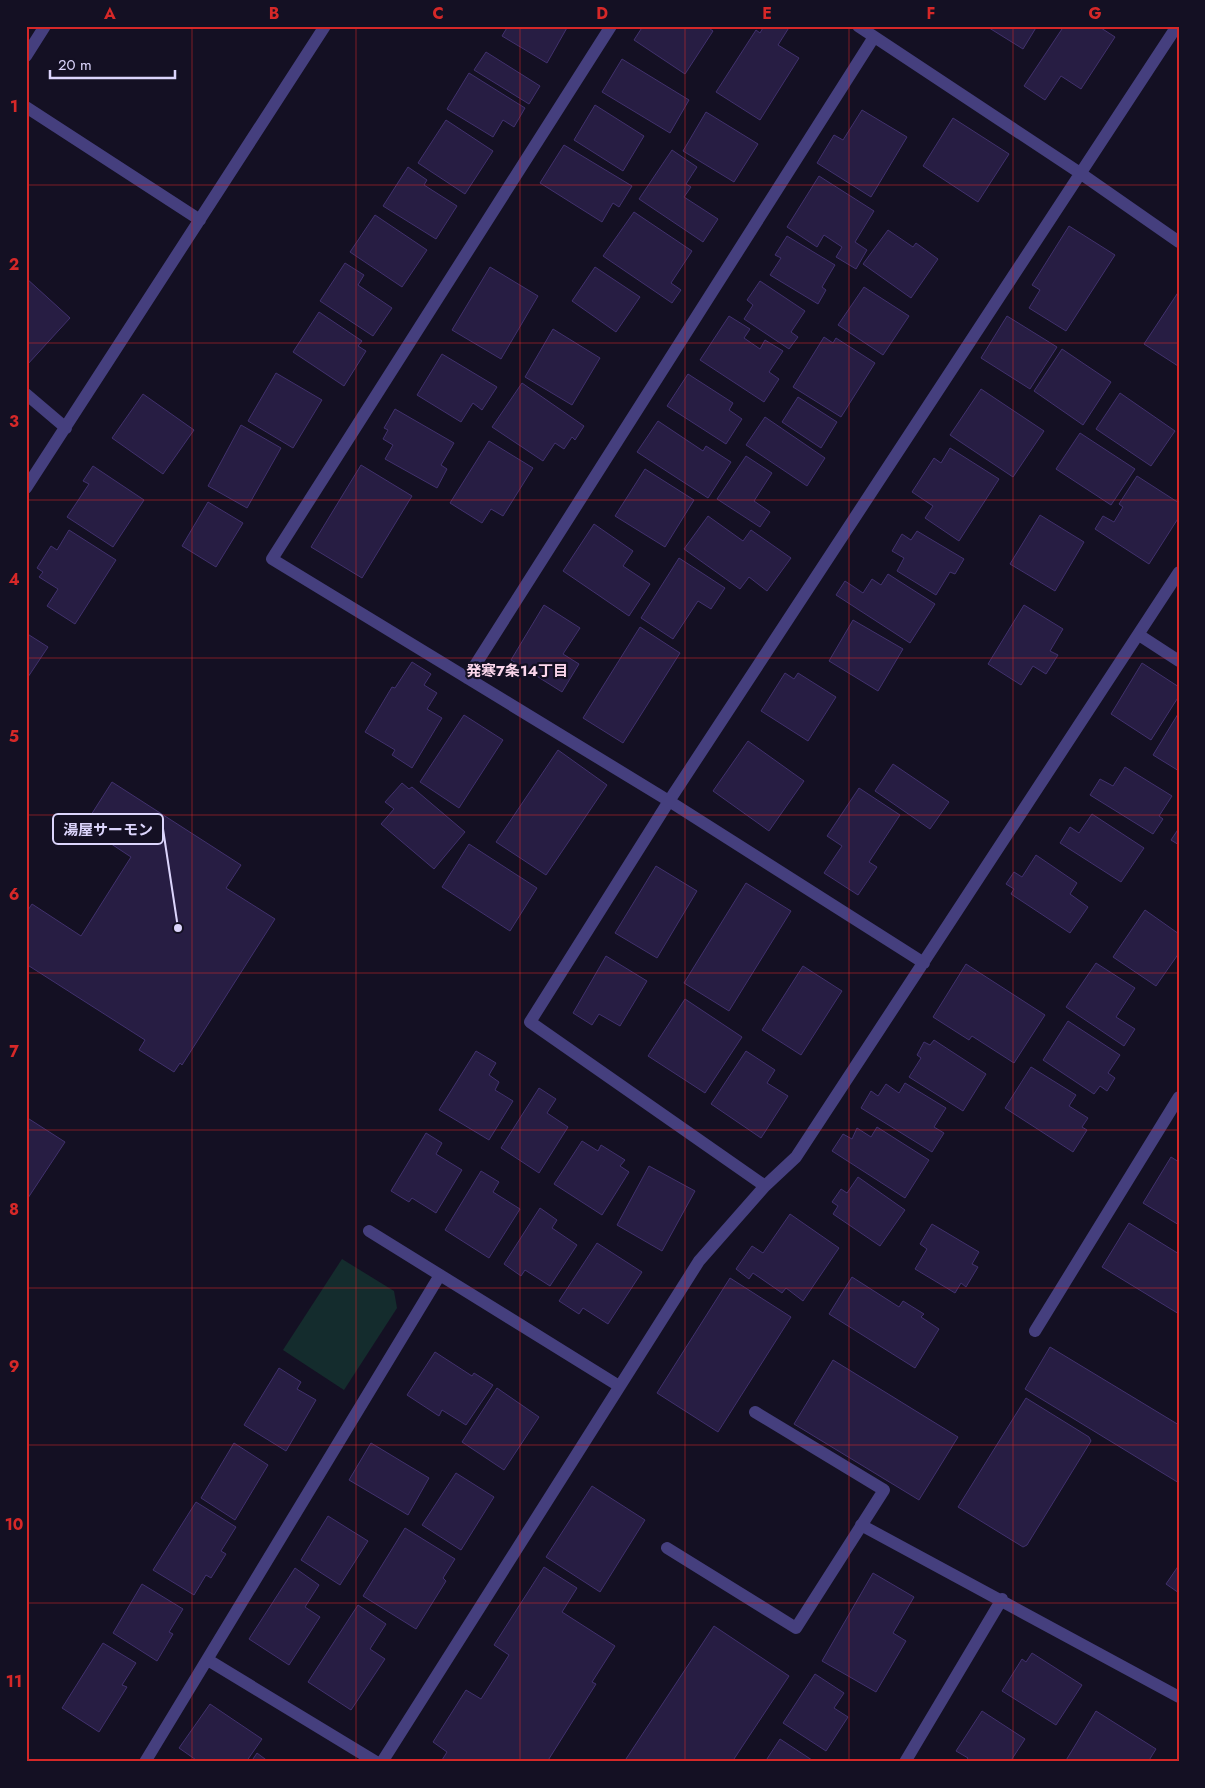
<svg xmlns="http://www.w3.org/2000/svg" width="1205" height="1788" viewBox="0 0 1205 1788" font-family="Jost,'Noto Sans JP',sans-serif">
	<style>
		.green { fill: #142c2d }
		.building { fill: #271d43; stroke: #41316d }
		.lines { fill: none; stroke-linecap: round; stroke-linejoin: round }
		.minor { stroke: #453f7e; stroke-width: 12 }
		.grid { fill: none; stroke: #d62828; stroke-width: 1; stroke-opacity: 0.55 }
		.labels { text-anchor: middle; stroke-width: 4.5; stroke-linejoin: round; paint-order: stroke }
		.neighbourhood-label { font-size: 15px; font-weight: bold; fill: #fcd7ec; stroke: #141023 }
		.leader { fill: none; stroke: #dcd5fc; stroke-width: 2 }
		.callout-dot { fill: #dcd5fc; stroke: #141023; stroke-width: 2 }
		.callout { fill: #141023; stroke: #dcd5fc; stroke-width: 2 }
		.callout-label { font-size: 15px; text-anchor: middle; font-weight: bold; fill: #dcd5fc }
		.neatline { fill: none; stroke: #d62828; stroke-width: 2 }
		.grid-label { font-size: 16px; text-anchor: middle; font-weight: bold; fill: #d62828 }
	</style>
	<rect width="100%" height="100%" fill="#141023"/>
	<path class="green" d="M342,1259l52,32 3,17 -53,82 -61,-40z"/>
	<path class="building" d="M508,26h60l-21,37 -45,-27z
		M643,26h63l7,5 -28,43 -51,-34z
		M764,26h26l-12,19 21,13 -39,62 -44,-28 40,-62 4,3z
		M986,26h51l-14,23z
		M1064,26h34l17,11 -34,52 -20,-13 -16,24 -21,-14z
		M486,52l54,34 -11,18 -55,-34z
		M622,59l67,41 -19,33 -68,-41z
		M469,73l56,35 -11,19 -11,-7 -10,17 -46,-28z
		M595,105l49,31 -21,35 -49,-31z
		M862,110l45,27 -36,60 -54,-34 17,-28 9,5z
		M706,112l52,32 -24,38 -51,-31z
		M953,118l56,36 -31,48 -55,-36z
		M446,120l47,31 -28,43 -47,-31z
		M564,145l68,41 -13,21 -6,-4 -11,19 -62,-39z
		M672,150l25,17 -11,17 5,3 -7,10 34,22 -15,23 -64,-43z
		M408,167l19,13 -3,5 33,21 -21,33 -53,-33z
		M819,176l55,35 -19,31 12,8 -11,19 -20,-12 6,-10 -18,-12 -7,12 -30,-20z
		M634,212l58,39 -21,32 10,7 -9,13 -69,-47z
		M375,215l52,35 -25,37 -52,-35z
		M1069,226l46,29 -49,76 -37,-23 11,-18 -8,-5z
		M888,230l25,17 3,-4 22,16 -27,39 -48,-34z
		M787,236l48,29 -13,22 4,3 -8,14 -48,-29 11,-17 -6,-3z
		M345,263l19,12 -6,10 34,23 -19,28 -53,-35z
		M490,267l48,29 -37,63 -49,-29z
		M595,267l45,30 -24,35 -44,-31z
		M26,278l44,40 -43,47h-1z
		M760,281l45,30 -14,21 7,5 -9,12 -45,-30 9,-14 -6,-5z
		M864,287l45,29 -26,39 -45,-30z
		M1179,291v74l-1,1 -34,-22z
		M319,312l43,29 -4,5 8,5 -22,35 -51,-34z
		M729,316l21,13 -6,9 16,11 5,-9 18,11 -14,21 10,7 -15,23 -64,-42z
		M1007,316l50,31 -27,42 -49,-31z
		M553,329l47,29 -28,47 -47,-28z
		M824,337l9,6 3,-5 39,25 -34,54 -48,-30z
		M1062,349l49,33 -28,43 -49,-34z
		M442,354l55,33 -15,23 -9,-7 -12,19 -44,-27z
		M276,373l46,27 -29,48 -45,-27z
		M688,374l45,29 -4,7 13,9 -16,25 -59,-38z
		M522,383l62,43 -9,14 -3,-3 -8,12 -9,-6 -12,18 -51,-34z
		M981,389l63,42 -31,46 -63,-42z
		M1120,393l55,38 -24,35 -55,-37z
		M143,394l51,36 -31,44 -51,-36z
		M798,397l39,25 -16,26 -39,-26z
		M395,409l59,34 -13,22 6,4 -10,19 -52,-29 8,-14 -10,-6 5,-9 -4,-2z
		M765,417l60,41 -18,28 -61,-41z
		M658,421l45,30 3,-5 25,16 -23,36 -71,-46z
		M241,425l40,23 -34,60 -39,-22z
		M1080,433l55,36 -24,36 -55,-36z
		M489,441l44,27 -30,48 -12,-7 -9,14 -32,-20z
		M950,448l49,31 -40,62 -34,-23 8,-12 -21,-14 22,-34 7,5z
		M746,456l26,17 -18,28 16,11 -10,15 -43,-28z
		M361,465l51,31 -50,82 -51,-31z
		M93,466l51,34 -31,47 -46,-30 22,-33 -6,-3z
		M645,469l49,31 -29,47 -50,-31z
		M1137,476l42,27v14l-30,47 -54,-35 8,-13 11,6 9,-15 -4,-3z
		M208,502l35,21 -27,44 -34,-21z
		M1040,515l44,27 -29,49 -45,-27z
		M708,516l35,25 8,-11 40,28 -24,33 -18,-14 -9,12 -56,-40z
		M594,524l39,27 -10,15 27,18 -21,32 -66,-45z
		M69,530l47,30 -41,64 -28,-18 11,-17 -19,-12 4,-5 -6,-4 14,-22 6,4z
		M917,531l47,28 -9,15 -5,-2 -14,23 -39,-24 7,-13 -12,-7 10,-17 9,6z
		M679,558l46,30 -14,21 -13,-8 -25,38 -32,-21z
		M888,574l47,30 -25,39 -74,-48 9,-14 18,12 9,-14 9,6z
		M544,605l36,23 -17,26 16,10 -17,28 -51,-32z
		M1024,605l39,24 -13,22 8,4 -12,19 -13,-8 -12,19 -33,-21z
		M853,620l50,29 -25,42 -49,-30z
		M640,627l40,26 -57,90 -40,-25z
		M26,633l22,14 -22,33z
		M412,662l19,12 -7,11 13,8 -10,16 15,9 -30,50 -20,-13 3,-5 -30,-18 27,-45 3,1z
		M1142,663l37,24v9l-28,44 -40,-26z
		M785,673l9,6 4,-6 38,24 -28,44 -47,-30z
		M1178,714l1,1v56l-26,-16z
		M464,715l39,25 -44,68 -39,-26z
		M748,741l56,40 -35,50 -56,-40z
		M558,750l49,35 -61,90 -50,-33z
		M893,764l56,38 -19,27 -55,-38z
		M1125,767l47,29 -13,20 4,3 -10,15 -63,-39 10,-16 13,7z
		M112,782l129,83 -15,23 49,31 -93,146 -2,-2 -6,9 -35,-22 6,-10 -119,-76v-51l6,-9 49,32 50,-79 -47,-31z
		M402,783l7,6 3,-2 53,45 -31,37 -53,-45 13,-15 -9,-7z
		M859,788l41,27 -31,47 8,5 -19,28 -34,-22 18,-27 -15,-10z
		M1092,814l52,34 -23,34 -61,-39 10,-16 9,6z
		M1179,828v17l-8,-5z
		M469,844l68,44 -27,43 -68,-44z
		M1036,855l41,28 -7,11 18,13 -18,26 -59,-39 3,-5 -8,-5 8,-12 8,5z
		M656,866l41,25 -40,67 -42,-25z
		M746,883l45,28 -62,100 -45,-28z
		M1145,910l34,24v19l-23,33 -43,-29z
		M606,956l41,25 -27,45 -21,-12 -7,11 -19,-12z
		M1096,963l39,25 -19,29 19,12 -11,17 -58,-39z
		M966,964l79,51 -31,48 -42,-27 -3,4 -36,-23z
		M803,966l39,25 -41,64 -39,-25z
		M685,999l57,38 -37,56 -57,-37z
		M1068,1021l52,34 -12,18 7,5 -8,13 -7,-5 -6,8 -51,-34z
		M934,1040l52,34 -23,37 -54,-34 12,-19 -4,-3 7,-13 6,3z
		M476,1051l20,12 -7,12 10,7 -4,8 18,11 -24,39 -50,-30z
		M746,1051l29,19 -8,13 21,13 -27,42 -50,-34z
		M1031,1067l45,28 -7,11 19,12 -6,9 5,3 -14,22 -68,-44z
		M905,1083l41,25 -12,19 10,6 -12,19 -71,-44 10,-17 7,5 8,-12 13,9z
		M539,1088l17,11 -9,14 21,14 -29,46 -38,-25z
		M26,1117l39,25 -39,59z
		M877,1127l52,33 -24,38 -73,-47 11,-17 9,5 5,-11 14,9z
		M426,1133l16,10 -6,11 26,16 -26,43 -24,-15 -3,4 -18,-11z
		M582,1141l16,10 3,-6 24,15 -5,6 9,6 -27,43 -48,-31z
		M1171,1157l8,5v63l-36,-22z
		M649,1166l46,25 -33,60 -45,-26z
		M481,1171l18,11 -6,10 27,17 -31,49 -44,-28z
		M858,1177l47,33 -25,36 -47,-32 5,-8 -6,-4 9,-13 6,4z
		M540,1208l17,12 -5,8 25,17 -27,41 -25,-16 -4,6 -17,-12z
		M790,1214l49,34 -36,53 -17,-13 -4,5 -29,-20 -4,6 -13,-10 16,-23 11,7z
		M1129,1223l50,31v60l-77,-47z
		M932,1224l47,28 -7,12 6,3 -12,20 -5,-4 -6,10 -40,-24 12,-20 -7,-5z
		M597,1243l45,29 -34,52 -25,-16 -4,6 -20,-13z
		M852,1277l47,30 4,-6 21,13 -3,3 18,12 -24,39 -86,-54z
		M730,1278l61,39 -73,115 -61,-39z
		M1050,1347l129,78v58l-154,-94z
		M435,1352l37,24 2,-3 19,12 -27,40 -24,-15 -3,6 -32,-21z
		M833,1360l125,77 -39,63 -125,-76z
		M279,1368l22,14 -4,7 19,11 -30,51 -42,-26z
		M497,1388l42,29 -35,53 -42,-28z
		M1026,1398l63,39 2,4 -64,104 -4,2 -65,-40z
		M234,1443l34,22 -33,55 -34,-22z
		M371,1443l58,35 -21,37 -59,-35z
		M456,1473l38,24 -33,53 -39,-25z
		M592,1486l53,34 -45,72 -54,-35z
		M196,1502l40,25 -15,24 5,3 -15,24 -5,-3 -12,20 -41,-25z
		M328,1516l40,25 -28,44 -39,-25z
		M405,1528l50,31 -12,19 3,3 -30,48 -53,-33z
		M1179,1565v28l-13,-9z
		M544,1567l33,21 -15,24 53,34 -23,36 4,2 -49,78h-102l-3,-2 5,-8 -14,-10 33,-52 15,9 28,-44 -15,-10z
		M295,1568l24,17 -14,22 15,10 -31,48 -40,-26z
		M873,1573l41,24 -21,36 13,8 -30,51 -54,-31z
		M142,1584l41,25 -14,23 4,2 -16,27 -44,-28z
		M358,1605l28,19 -16,25 15,10 -34,51 -43,-28z
		M714,1626l75,50 -57,86h-108z
		M103,1643l33,20 -14,22 5,2 -28,45 -37,-24z
		M1032,1653l50,32 -26,40 -54,-34 20,-32 4,3z
		M815,1674l29,19 -10,15 14,9 -22,34 -43,-28z
		M210,1704l52,35 -16,23h-47l-20,-14z
		M982,1711l43,28 -15,23h-45l3,-4 -12,-7z
		M1096,1711l60,38 -8,13h-83z
		M780,1739l35,23h-50z
		M257,1753l12,9h-18z"/>
	<g class="lines">
		<path class="minor" d="M611,26l-339,533 397,242 255,162
			M858,26l222,147 99,69
			M26,56l19,-30
			M26,107l174,113
			M26,394l40,34
			M26,488l299,-462
			M1139,635l40,26
			M467,678l407,-641
			M765,1186l-235,-164 139,-221 508,-775
			M369,1231l250,155
			M1035,1331l144,-234
			M861,1525l318,172
			M667,1548l129,80 88,-138 -129,-78
			M208,1660l168,102
			M145,1762l295,-487
			M382,1762l317,-501 66,-75 31,-29 383,-585
			M905,1762l97,-163"/>
	</g>
	<path class="grid" d="M192,26v1736M356,26v1736M520,26v1736M685,26v1736M849,26v1736M1013,26v1736M26,185h1153M26,343h1153M26,500h1153M26,658h1153M26,815h1153M26,973h1153M26,1130h1153M26,1288h1153M26,1445h1153M26,1603h1153"/>
	<g class="labels">
		<g class="neighbourhood-label">
			<text x="517" y="676">発寒7条14丁目</text>
		</g>
	</g>
	<path class="leader" d="M178 928L163 829"/>
	<circle class="callout-dot" cx="178" cy="928" r="5"/>
	<rect class="callout" x="53" y="814" width="110" height="30" rx="5"/>
	<g class="callout-label">
		<text x="108" y="835">湯屋サーモン</text>
	</g>
	<rect width="1205" height="1788" fill="none" stroke="#141023" stroke-width="55"/>
	<path d="M50 70v8h125v-8" fill="none" stroke="#dcd5fc" stroke-width="2.5"/>
	<text x="58" y="70" font-size="15" fill="#dcd5fc" stroke="#141023" stroke-width="4" paint-order="stroke">20 m</text>
	<rect x="28" y="28" width="1150" height="1732" class="neatline"/>
	<g class="grid-label">
		<text x="110" y="19">A</text>
		<text x="274" y="19">B</text>
		<text x="438" y="19">C</text>
		<text x="602" y="19">D</text>
		<text x="767" y="19">E</text>
		<text x="931" y="19">F</text>
		<text x="1095" y="19">G</text>
		<text x="14" y="112">1</text>
		<text x="14" y="270">2</text>
		<text x="14" y="427">3</text>
		<text x="14" y="585">4</text>
		<text x="14" y="742">5</text>
		<text x="14" y="900">6</text>
		<text x="14" y="1057">7</text>
		<text x="14" y="1215">8</text>
		<text x="14" y="1372">9</text>
		<text x="14" y="1530">10</text>
		<text x="14" y="1687">11</text>
	</g>
</svg>
